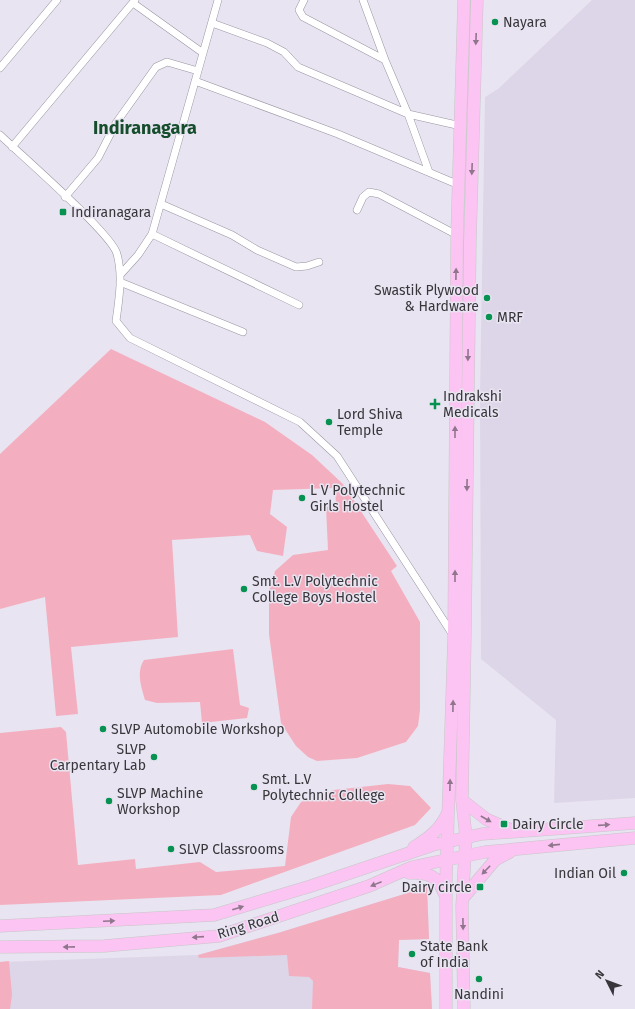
<svg xmlns="http://www.w3.org/2000/svg" width="635" height="1009" viewBox="0 0 635 1009" font-family="'Fira Sans',sans-serif">
	<style>
		.built { fill: #ddd6e9 }
		.green { fill: #f3afc0 }
		.lines { fill: none; stroke-linecap: round; stroke-linejoin: round }
		.street-casing { stroke: #9995a1; stroke-width: 8 }
		.primary-casing { stroke: #c7c7c8; stroke-width: 13 }
		.street { stroke: #fff; stroke-width: 7 }
		.primary { stroke: #fbc4f2; stroke-width: 12 }
		.oneway { fill: #90768d }
		.poi-dot { fill: #079252; stroke: #e9e4f1; stroke-width: 1.5 }
		.labels { text-anchor: middle; stroke-width: 3; stroke-linejoin: round; paint-order: stroke }
		.poi-label { font-size: 14px; fill: #38363b; stroke: #e9e4f1; text-anchor: start }
		.street-label { font-size: 14px; fill: #38363b; stroke: #e9e4f1 }
		.district-label { font-size: 18px; font-weight: bold; fill: #154d2d; stroke: #e9e4f1 }
	</style>
	<rect width="100%" height="100%" fill="#e9e4f1"/>
	<path class="built" d="M592,0h43v798l-81,5 2,-83 -75,-61 -1,-264 5,-298 13,-8z
		M427,887l2,52 -30,1 -1,27 32,6 2,36h-432v-47l198,-7 80,-22z"/>
	<path class="green" d="M111,349l154,73 47,33 31,29 54,82 -6,5 29,51v88l-2,16 -12,16 -49,16 -40,3 -9,-4 -12,-11 -15,-23 -12,-89v-43l6,-20 18,-16 35,-5 -2,-43 10,-2 -1,-17 -62,2 -3,24 17,13 -4,29 -26,-5 -7,-16 -78,5 6,97 -107,10 7,67 -22,2 -11,-119 -45,12v-155z
		M233,649l7,56 9,3 -2,10 -45,5 -2,-21 -43,1 -12,-3c-4,-13 -9,-28 -1,-40z
		M61,727l5,5 12,133 57,-6 1,10 64,-7 16,10 69,-6 6,-49 10,-15 33,-12 54,-6 22,2 21,22 -16,17 -194,70 -221,10v-172z
		M427,887l2,52 -30,1 -1,27 32,6 2,36h-120l1,-28 -4,-4 -20,-1 -2,-21 -88,3 -1,-3 80,-22z
		M9,961l3,34 -2,14h-10v-47z"/>
	<g class="lines">
		<g class="street-casing">
			<path id="street" d="M304,0l-5,10 4,7 82,43 23,54 21,58
				M363,0l22,60
				M133,3l70,50
				M212,23l55,20 17,9 14,15 110,47 53,12
				M0,68l57,-68
				M195,81l143,53 121,51
				M0,135c21,20 112,99 117,119 6,22 2,45 -1,67l14,17 170,84 37,34 116,179
				M12,147l123,-147
				M65,197l33,-39 18,-35 40,-56 11,-5 31,9
				M161,204l71,31 25,15 39,17 11,-1 12,-4
				M357,210l6,-13 6,-5 10,2 78,41
				M152,234l147,71
				M120,275l18,-20 14,-21 66,-234
				M120,282l123,50"/>
		</g>
		<g class="primary-casing">
			<path id="primary" d="M462,800l24,19 25,11
				M414,847c15,-9 27,-18 34,-35
				M409,873c20,-1 29,3 36,22
				M463,898l32,-38 15,-8
				M0,926l214,-11 97,-29 122,-41 49,-11 153,-11
				M0,947l104,-1 115,-10 150,-50 43,-19 19,-4 54,-11 150,-14
				M446,1009v-130l8,-242 3,-402 7,-235
				M464,1009l-2,-103 4,-69 -4,-37 3,-163 5,-395 7,-242"/>
		</g>
		<use href="#street" class="street"/>
		<use href="#primary" class="primary"/>
	</g>
	<defs><path id="oneway-solid" d="M-6-.8H1V-3.2L6.5 0L1 3.2V.8H-6Z"/></defs>
	<g class="oneway">
		<use href="#oneway-solid" transform="translate(476 39) rotate(92)"/>
		<use href="#oneway-solid" transform="translate(472 169) rotate(92)"/>
		<use href="#oneway-solid" transform="translate(456 274) rotate(-89)"/>
		<use href="#oneway-solid" transform="translate(468 355) rotate(91)"/>
		<use href="#oneway-solid" transform="translate(455 432) rotate(-90)"/>
		<use href="#oneway-solid" transform="translate(467 485) rotate(91)"/>
		<use href="#oneway-solid" transform="translate(455 576) rotate(-90)"/>
		<use href="#oneway-solid" transform="translate(453 706) rotate(-89)"/>
		<use href="#oneway-solid" transform="translate(450 785) rotate(-89)"/>
		<use href="#oneway-solid" transform="translate(486 819) rotate(30)"/>
		<use href="#oneway-solid" transform="translate(604 825) rotate(-4)"/>
		<use href="#oneway-solid" transform="translate(554 845) rotate(174)"/>
		<use href="#oneway-solid" transform="translate(486 870) rotate(134)"/>
		<use href="#oneway-solid" transform="translate(376 884) rotate(158)"/>
		<use href="#oneway-solid" transform="translate(238 908) rotate(-17)"/>
		<use href="#oneway-solid" transform="translate(109 921) rotate(-3)"/>
		<use href="#oneway-solid" transform="translate(463 924) rotate(89)"/>
		<use href="#oneway-solid" transform="translate(198 937) rotate(176)"/>
		<use href="#oneway-solid" transform="translate(69 947) rotate(179)"/>
	</g>
	<g class="poi-dot">
		<circle cx="495" cy="22" r="4"/>
		<rect x="59" y="208" width="8" height="8" rx="2"/>
		<circle cx="487" cy="298" r="4"/>
		<circle cx="489" cy="317" r="4"/>
		<path d="M433 398h4v4h4v4h-4v4h-4v-4h-4v-4h4z"/>
		<circle cx="329" cy="422" r="4"/>
		<circle cx="302" cy="498" r="4"/>
		<circle cx="244" cy="589" r="4"/>
		<circle cx="103" cy="729" r="4"/>
		<circle cx="154" cy="757" r="4"/>
		<circle cx="254" cy="787" r="4"/>
		<circle cx="109" cy="801" r="4"/>
		<rect x="500" y="820" width="8" height="8" rx="2"/>
		<circle cx="171" cy="849" r="4"/>
		<circle cx="624" cy="873" r="4"/>
		<rect x="476" y="883" width="8" height="8" rx="2"/>
		<circle cx="412" cy="954" r="4"/>
		<circle cx="479" cy="979" r="4"/>
	</g>
	<g class="labels">
		<g class="poi-label">
			<text x="503" y="27">Nayara</text>
			<text x="71" y="217">Indiranagara</text>
			<text x="479" y="295" text-anchor="end">Swastik Plywood<tspan x="479" dy="16">&amp; Hardware</tspan></text>
			<text x="497" y="322">MRF</text>
			<text x="443" y="401">Indrakshi<tspan x="443" dy="16">Medicals</tspan></text>
			<text x="337" y="419">Lord Shiva<tspan x="337" dy="16">Temple</tspan></text>
			<text x="310" y="495">L V Polytechnic<tspan x="310" dy="16">Girls Hostel</tspan></text>
			<text x="252" y="586">Smt. L.V Polytechnic<tspan x="252" dy="16">College Boys Hostel</tspan></text>
			<text x="111" y="734">SLVP Automobile Workshop</text>
			<text x="146" y="754" text-anchor="end">SLVP<tspan x="146" dy="16">Carpentary Lab</tspan></text>
			<text x="262" y="784">Smt. L.V<tspan x="262" dy="16">Polytechnic College</tspan></text>
			<text x="117" y="798">SLVP Machine<tspan x="117" dy="16">Workshop</tspan></text>
			<text x="512" y="829">Dairy Circle</text>
			<text x="179" y="854">SLVP Classrooms</text>
			<text x="616" y="878" text-anchor="end">Indian Oil</text>
			<text x="472" y="892" text-anchor="end">Dairy circle</text>
			<text x="420" y="951">State Bank<tspan x="420" dy="16">of India</tspan></text>
			<text x="479" y="999" text-anchor="middle">Nandini</text>
		</g>
		<g class="street-label">
			<text transform="translate(248 925) rotate(-17)" y="5">Ring Road</text>
		</g>
		<g class="district-label">
			<text x="145" y="134">Indiranagara</text>
		</g>
	</g>
	<g transform="translate(607 981) rotate(312)" stroke="#e9e4f1" stroke-width="3" paint-order="stroke">
	<path d="M0-3L7 15L0 10L-7 15Z" fill="#38363b"/>
	<text y="-6" font-size="11" font-weight="bold" text-anchor="middle" fill="#38363b">N</text>
	</g>
</svg>
